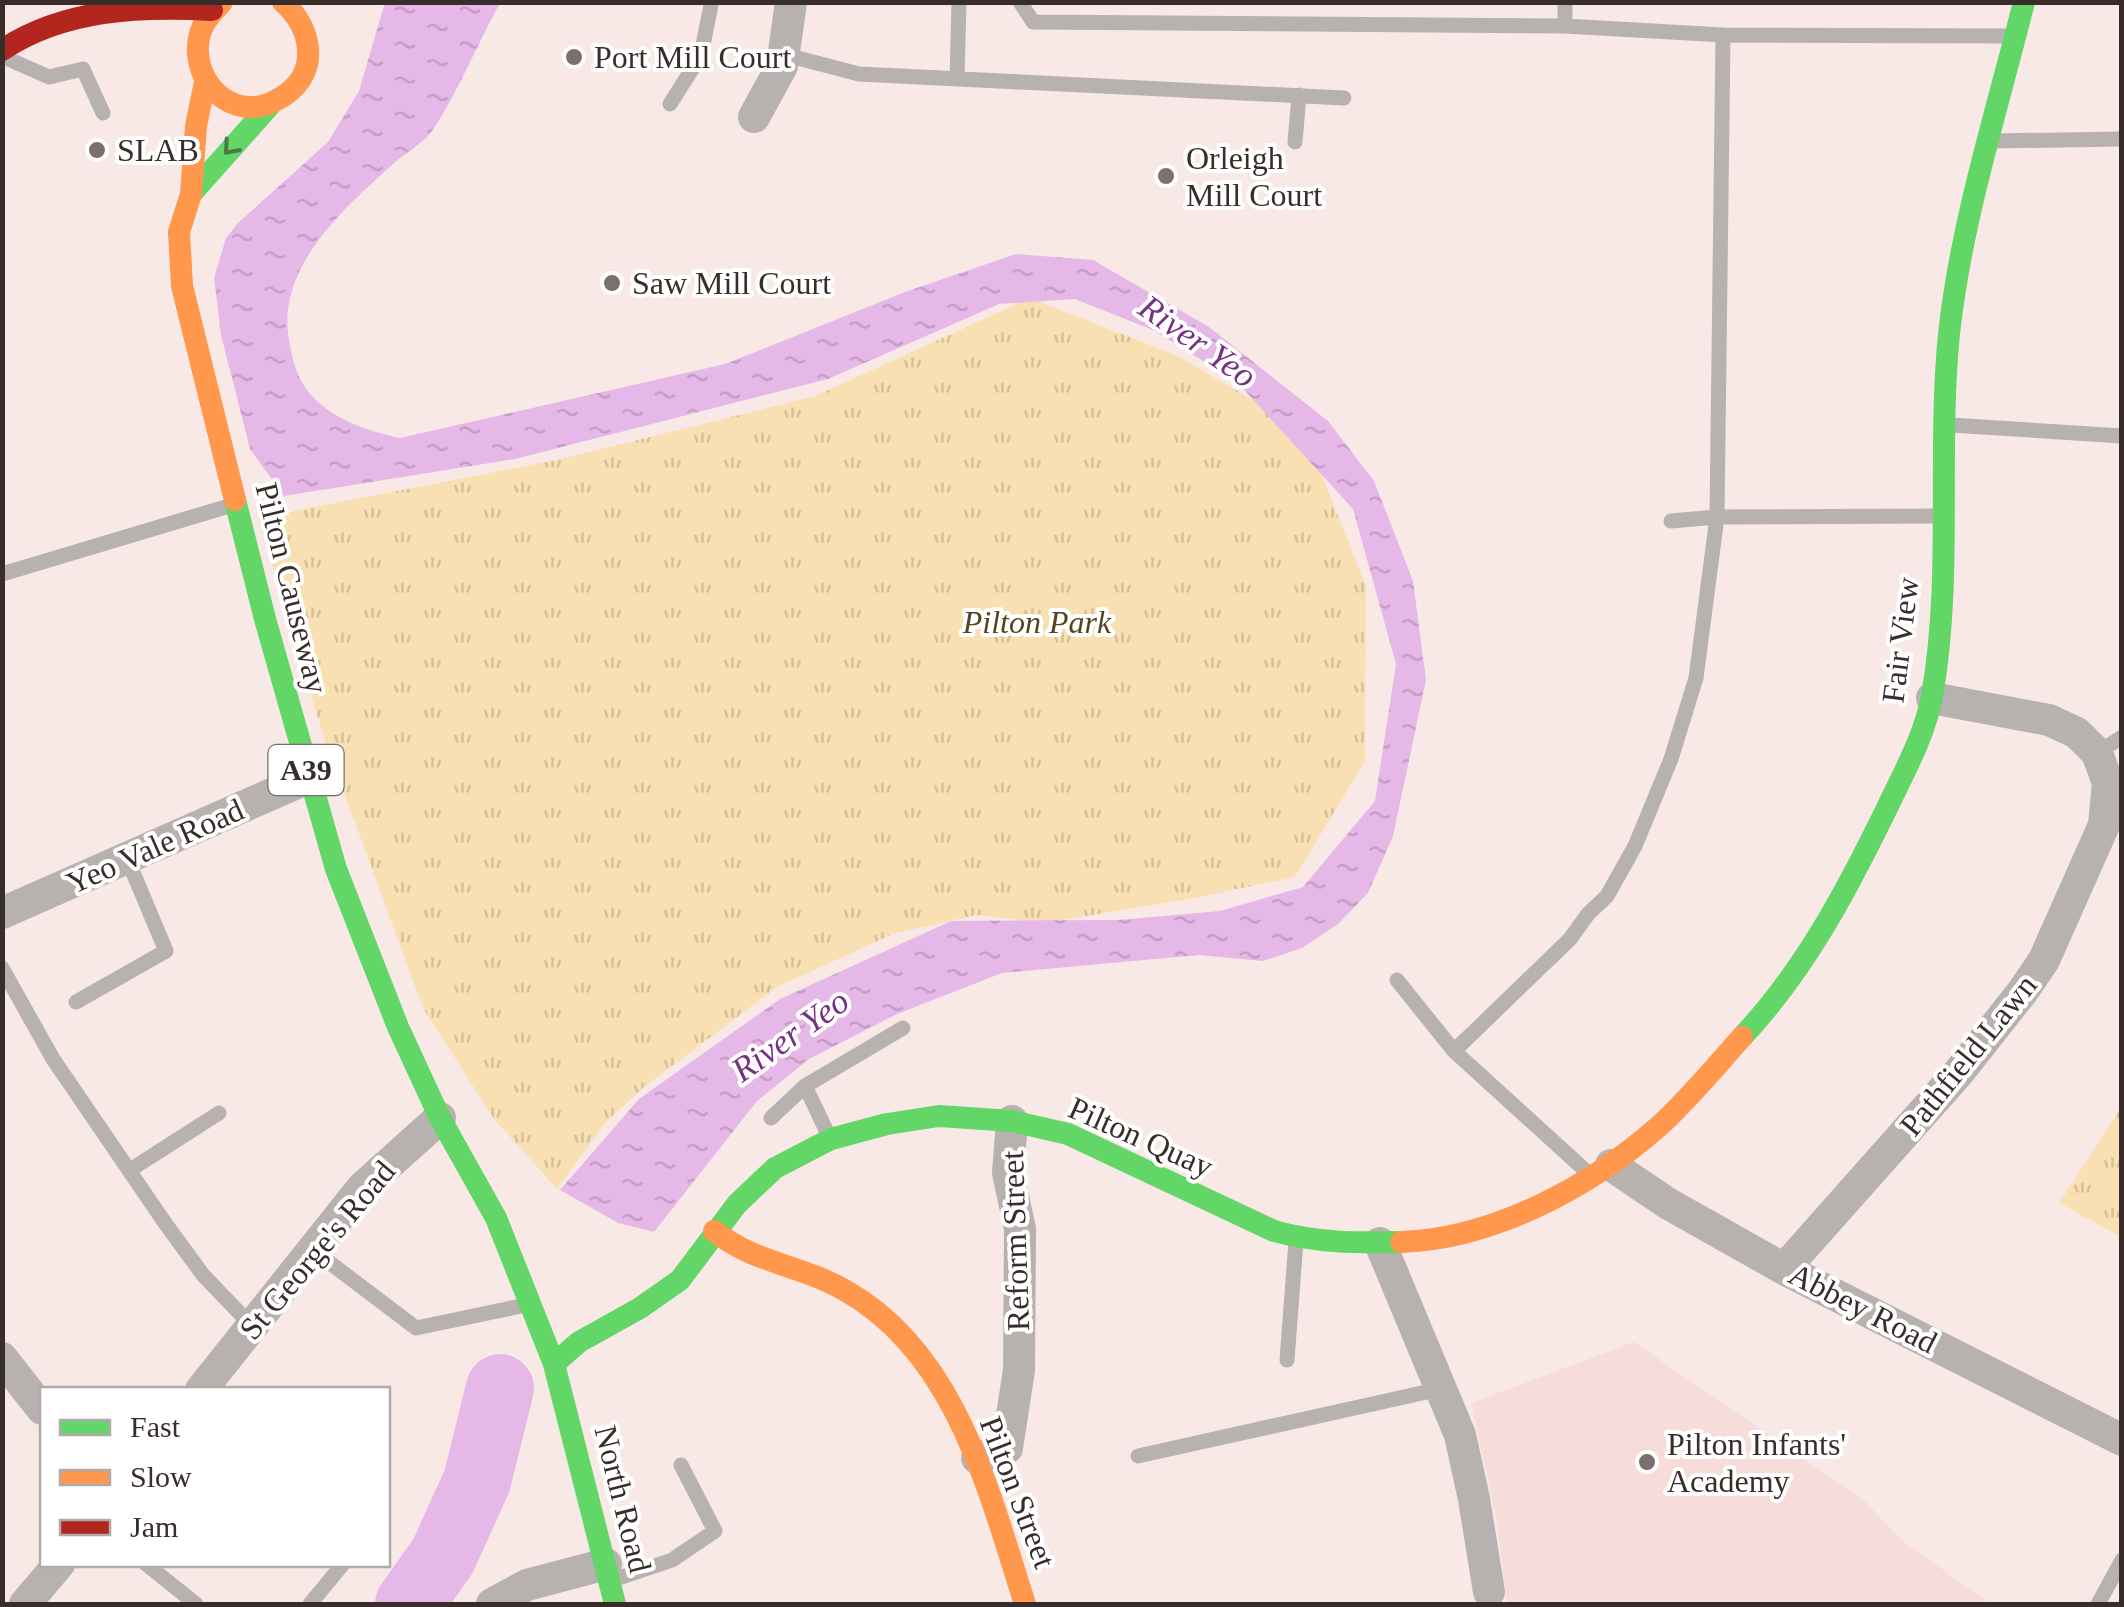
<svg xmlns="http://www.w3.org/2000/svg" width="2124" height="1607" viewBox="0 0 2124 1607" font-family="'Times New Roman',serif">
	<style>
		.built { fill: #f6ddda }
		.park { fill: url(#park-tufts) }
		.water { fill: url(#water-ripples) }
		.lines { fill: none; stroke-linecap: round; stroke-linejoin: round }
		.river { stroke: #e6b8e8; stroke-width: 68 }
		.lane { stroke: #b7b2b0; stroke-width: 15 }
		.street { stroke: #b7b2b0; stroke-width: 32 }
		.fast { stroke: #63d668; stroke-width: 22 }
		.slow { stroke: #ff974d; stroke-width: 22 }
		.jam { stroke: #b3261e; stroke-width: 22 }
		.oneway { stroke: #4c7947 }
		.poi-dot { fill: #7c6f6d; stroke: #fff; stroke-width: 4 }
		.labels { text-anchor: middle; stroke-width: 8; stroke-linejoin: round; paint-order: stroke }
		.shield { fill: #fff; stroke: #746c6b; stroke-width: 2.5 }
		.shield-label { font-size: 30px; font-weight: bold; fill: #392d2c }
		.poi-label { font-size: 32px; fill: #392d2c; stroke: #fff; text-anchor: start }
		.street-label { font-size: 32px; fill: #392d2c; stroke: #fff }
		.park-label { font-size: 32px; font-style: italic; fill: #54451f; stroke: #fff }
		.water-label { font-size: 35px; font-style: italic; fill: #773184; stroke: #fff }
	</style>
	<defs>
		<pattern id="park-tufts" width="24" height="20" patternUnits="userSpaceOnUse" patternTransform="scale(2.5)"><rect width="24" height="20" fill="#f9e0b3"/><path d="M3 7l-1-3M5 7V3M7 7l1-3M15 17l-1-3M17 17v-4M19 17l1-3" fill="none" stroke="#d6c09a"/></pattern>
		<pattern id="water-ripples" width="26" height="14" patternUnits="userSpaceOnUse" patternTransform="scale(2.5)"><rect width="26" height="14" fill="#e6b8e8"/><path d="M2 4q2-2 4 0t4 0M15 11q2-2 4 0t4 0" fill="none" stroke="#c69ec7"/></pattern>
	</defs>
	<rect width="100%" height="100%" fill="#f8e9e7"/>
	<path class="built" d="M1634,1342l231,159 34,37 91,66h-483l-10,-82 -26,-119z"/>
	<path class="park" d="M1030,298l148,58 126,74 62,156 -1,175 -70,116 -105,22 -146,24 -68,-8 -83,19 -116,53 -133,100 -39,36 -48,66 -63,-70 -71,-111 -98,-267 -67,-223 303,-59 254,-63z
		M2121,1108l1,129h-1l-62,-34z"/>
	<path class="water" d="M385,2l115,1c-21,38 -44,93 -68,128 -9,13 -28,22 -40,34 -40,36 -93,83 -103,138 -4,20 0,41 5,60 12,47 63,66 106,75l325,-74 180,-72 111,-38 77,6 116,67 119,94 46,60 39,100 13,99 -33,156 -25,57 -30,31 -36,24 -39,13 -64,-6 -197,18 -105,41 -88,45 -52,42 -103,131 -36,-9 -58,-33 79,-91 141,-100 171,-78 167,-1 102,-9 83,-24 72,-86 21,-137 -43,-155 -116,-127 -84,-52 -78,-31 -76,5 -171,75 -313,80 -231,37 -34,-47 -29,-114 -7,-57 12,-40 12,-15 90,-81 31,-51z"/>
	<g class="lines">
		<path class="river" d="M409,1604l34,-48 34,-75 23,-93"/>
		<path class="lane" d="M1020,2l13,20 532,4 158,9 -6,482 -21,161 -25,81 -36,87 -28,50 -19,18 -18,25 -116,112
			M1565,2v24
			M1723,35l286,1
			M786,55l73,19 485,24
			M6,58l43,19 34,-8 20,44
			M957,79l2,-77
			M670,104l31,-49 10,-50
			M1993,141l129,-2
			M1295,142l4,-47
			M1951,425l171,11
			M1671,521l46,-4 220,-1
			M2,574l227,-68
			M2097,753l25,-16
			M2,968l51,91 112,164 38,52 49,51
			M1397,980l57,71 133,121
			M76,1002l90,-51 -39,-93
			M771,1118l34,-32
			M829,1136l-24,-50 98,-58
			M130,1170l89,-57
			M313,1250l103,78 110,-23
			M1287,1360l9,-119
			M1138,1456l302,-67
			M146,1564l50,40
			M616,1579l56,-19 43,-29 -34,-66
			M310,1604l33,-40
			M2098,1604l24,-44"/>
		<path class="street" d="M754,117l28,-51 9,-64
			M2,913l306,-135
			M1611,1165l56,38 117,66 338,171
			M1380,1243l80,192 14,64 15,93
			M1784,1269l175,-197 64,-81 21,-31 60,-135 4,-42 -11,-30 -20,-20 -28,-13 -117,-22
			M2,1358l40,51
			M201,1390l161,-202 78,-70
			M977,1458l30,-10 12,-78 1,-141 -12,-56 4,-52
			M25,1604l34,-40
			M492,1604l35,-19 79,-21"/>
		<path class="fast" d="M191,194l80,-90
			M235,500l30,119 71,250 62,158 42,91 56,100 58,146 61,240
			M1742,1037c63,-67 105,-147 145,-229 17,-36 38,-73 45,-112 21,-119 5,-243 17,-362 12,-112 48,-223 75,-332
			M554,1364l25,-22 61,-34 40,-28 57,-76 38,-36 56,-29 56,-15 52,-8 73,5 56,13 206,97c43,12 83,12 127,11"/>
		<path class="slow" d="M222,2c-6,7 -15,15 -19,24 -16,34 7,79 46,81 14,1 25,-5 36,-12 36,-25 26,-68 -2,-93
			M205,82l-9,44 -5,68 -12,38 3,54 53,214
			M714,1231c42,33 88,34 132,60 110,62 143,201 179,313
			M1401,1242c92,-3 189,-55 257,-115 30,-27 57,-60 84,-90"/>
		<path class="jam" d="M2,50c62,-41 137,-44 210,-40"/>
	</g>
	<defs><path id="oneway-chevron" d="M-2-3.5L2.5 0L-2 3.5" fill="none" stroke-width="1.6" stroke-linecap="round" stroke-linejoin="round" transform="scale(2.5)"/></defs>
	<use class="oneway" href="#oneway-chevron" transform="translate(230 148) rotate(131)"/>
	<g class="poi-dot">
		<circle cx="574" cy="57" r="10"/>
		<circle cx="97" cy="150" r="10"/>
		<circle cx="1166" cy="176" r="10"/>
		<circle cx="612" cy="283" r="10"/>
		<circle cx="1647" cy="1462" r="10"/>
	</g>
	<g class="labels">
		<rect class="shield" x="268.5" y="745" width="75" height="50" rx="8"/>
		<g class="shield-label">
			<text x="306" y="780">A39</text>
		</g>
		<g class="poi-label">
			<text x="594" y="68">Port Mill Court</text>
			<text x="117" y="161">SLAB</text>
			<text x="1186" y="169">Orleigh<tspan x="1186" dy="37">Mill Court</tspan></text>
			<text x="632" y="294">Saw Mill Court</text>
			<text x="1667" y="1455">Pilton Infants'<tspan x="1667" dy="37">Academy</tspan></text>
		</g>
		<g class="street-label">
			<text transform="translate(292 588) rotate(76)" y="11">Pilton Causeway</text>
			<text transform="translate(1900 640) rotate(-83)" y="11">Fair View</text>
			<text transform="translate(155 846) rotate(-24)" y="11">Yeo Vale Road</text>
			<text transform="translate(1968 1055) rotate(-51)" y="11">Pathfield Lawn</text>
			<text transform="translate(1141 1137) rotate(24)" y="11">Pilton Quay</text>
			<text transform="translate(1015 1241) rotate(-92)" y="11">Reform Street</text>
			<text transform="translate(317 1250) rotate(-50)" y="11">St George's Road</text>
			<text transform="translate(1863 1308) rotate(27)" y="11">Abbey Road</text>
			<text transform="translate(1018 1492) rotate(69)" y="11">Pilton Street</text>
			<text transform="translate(623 1499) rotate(76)" y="11">North Road</text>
		</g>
		<g class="park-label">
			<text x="1037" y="633">Pilton Park</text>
		</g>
		<g class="water-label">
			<text transform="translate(1198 341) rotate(35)" y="12">River Yeo</text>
			<text transform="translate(790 1035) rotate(-35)" y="12">River Yeo</text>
		</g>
	</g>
	<rect width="2124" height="1607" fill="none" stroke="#392d2c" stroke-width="10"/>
	<rect x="40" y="1387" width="350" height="180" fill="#ffffff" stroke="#b0abab" stroke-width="2.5"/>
	<rect x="60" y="1420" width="50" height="15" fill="#63d668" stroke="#b0abab" stroke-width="2.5"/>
	<text x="130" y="1437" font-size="30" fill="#392d2c">Fast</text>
	<rect x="60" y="1470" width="50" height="15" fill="#ff974d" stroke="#b0abab" stroke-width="2.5"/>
	<text x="130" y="1487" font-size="30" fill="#392d2c">Slow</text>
	<rect x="60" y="1520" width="50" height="15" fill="#b3261e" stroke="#b0abab" stroke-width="2.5"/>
	<text x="130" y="1537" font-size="30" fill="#392d2c">Jam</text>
</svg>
